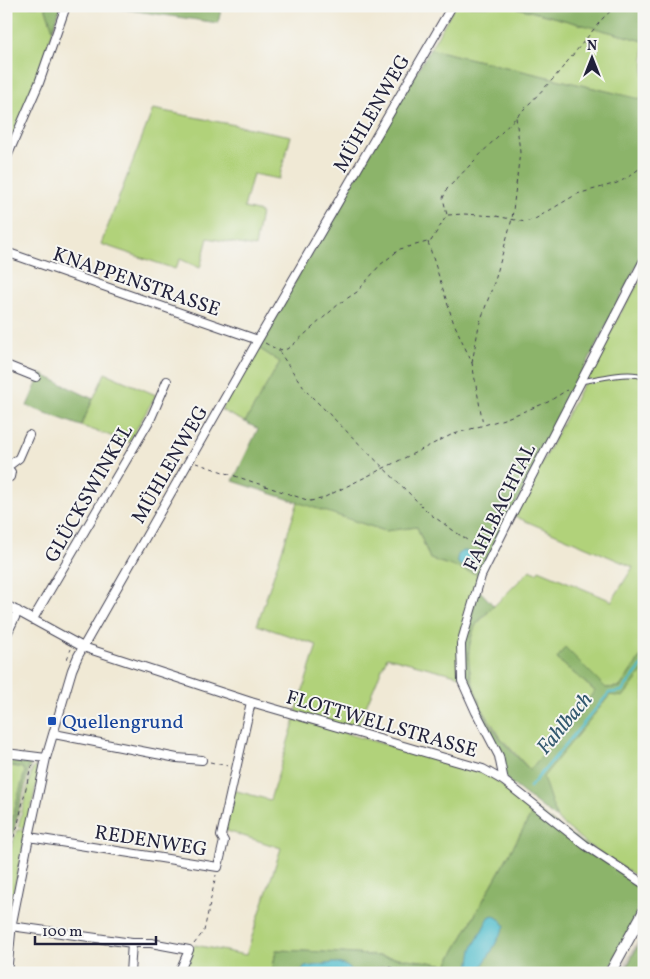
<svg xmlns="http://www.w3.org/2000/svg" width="650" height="979" viewBox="0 0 650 979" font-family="Vollkorn,serif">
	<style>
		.industrial { fill: #c9c3b8 }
		.green { fill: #b1d27a; stroke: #6a7a5a }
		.forest { fill: #8cb46a; stroke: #576b52 }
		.water { fill: #51bdcc; stroke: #3a7084 }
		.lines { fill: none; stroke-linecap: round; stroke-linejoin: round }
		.stream { stroke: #51bdcc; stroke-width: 2.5 }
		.service-casing { stroke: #414052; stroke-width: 6 }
		.minor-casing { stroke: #414052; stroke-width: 10 }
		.tertiary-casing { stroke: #414052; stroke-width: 12 }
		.path { stroke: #414052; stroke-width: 1; stroke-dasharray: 4 4; stroke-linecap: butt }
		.service { stroke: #fff; stroke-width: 4 }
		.minor { stroke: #fff; stroke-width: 8 }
		.tertiary { stroke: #fff; stroke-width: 10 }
		.transit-dot { fill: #1a4fb4; stroke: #f6f6f2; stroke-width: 2 }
		.labels { text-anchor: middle; stroke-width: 4; stroke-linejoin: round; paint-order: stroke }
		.street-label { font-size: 20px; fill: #22223b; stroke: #f6f6f2 }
		.transit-label { font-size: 20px; fill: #164399; stroke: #f6f6f2; text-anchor: start }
		.water-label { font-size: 21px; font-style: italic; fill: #32586e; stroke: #f6f6f2 }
	</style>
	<rect width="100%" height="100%" fill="#f6f6f2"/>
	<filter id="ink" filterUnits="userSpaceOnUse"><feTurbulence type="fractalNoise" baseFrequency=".02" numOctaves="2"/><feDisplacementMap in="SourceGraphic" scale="10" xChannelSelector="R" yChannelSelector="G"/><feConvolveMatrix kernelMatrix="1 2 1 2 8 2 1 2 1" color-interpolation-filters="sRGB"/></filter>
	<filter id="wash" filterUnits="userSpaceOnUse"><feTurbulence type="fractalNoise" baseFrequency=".0096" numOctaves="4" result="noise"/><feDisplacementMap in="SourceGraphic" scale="20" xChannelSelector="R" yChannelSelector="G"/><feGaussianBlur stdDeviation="1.12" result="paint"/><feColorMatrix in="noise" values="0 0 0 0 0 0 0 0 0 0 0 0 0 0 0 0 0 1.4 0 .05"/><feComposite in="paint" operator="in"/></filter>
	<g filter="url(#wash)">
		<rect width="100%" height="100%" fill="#f0e9d5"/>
		<path class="industrial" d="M644,928v45h-25z"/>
		<path class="green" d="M6,6h39l8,24 -17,53 -23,52 -7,-1z
			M455,6h56l133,35v59l-214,-51z
			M153,109l138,27 -12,43 -26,-5 -9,34 17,4 -6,35 -47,-9 -8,30 -20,-9 -5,10 -74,-25z
			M640,281l4,2v369l-24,35 -14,1 -41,-40 -8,11 38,32 -65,79 -29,-32 -20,-31 -9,-26 -5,-25 7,-29 20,-21 36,-36 7,3 2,-3 73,31 21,-34 -119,-51 108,-206z
			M257,347l23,15 -35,60 -24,-12z
			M105,373l51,22 -27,47 -48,-16z
			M298,502l87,29 32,-4 13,32 50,16 -20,101 -73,-19 -31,73 -60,-18 21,-67 -60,-20z
			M644,670v73l-3,3 3,3v132l-56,-36 -31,-26 -15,-42 68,-82z
			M295,719l177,50 15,5 34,25 10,16 -84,150c-57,-10 -114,-13 -171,-15l-4,23h-91l10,-23 4,-5 51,10 35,-107 -57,-18 9,-40 37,10z
			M29,764l2,1 -17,66 -8,22z
			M6,765l17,3 2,3 -19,71z
			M35,766l4,7 -12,55 -9,-1 14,-57z
			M17,830h6l3,3 -13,62 -7,24v-50l2,-11z"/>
		<path class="forest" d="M45,6h16l-8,24z
			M102,6l104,1 16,-1 -4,17z
			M511,6h133v35z
			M430,49l214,51v151l-164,324 -50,-16 -13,-32 -32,4 -152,-50 25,-52 -13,-7 35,-60 -23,-15z
			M41,374l52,25 -12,27 -54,-20z
			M479,590l15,16c-6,6 -17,15 -20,23 -15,36 4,81 27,110 9,11 19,21 29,31l65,-79 -38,-32 8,-12 41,41 14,-1 24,-35v18l-21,27 -13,-2 -67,82 14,42 -50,-39 -42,-100 -2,-33z
			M6,761l23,3 -16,65 -7,20v-7l19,-71 -2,-3 -17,-3z
			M521,799l123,88v10l-36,76h-189c-9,-3 -22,-8 -31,-7 -12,1 -22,7 -35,7v-2l-20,-8 -35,10h-26l4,-23c57,2 114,5 171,15l84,-150z
			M644,934v39h-20l17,-34z"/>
		<path class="water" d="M457 559a8 8 0 1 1 16 0a8 8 0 1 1-16 0Z
			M493,915l9,6 3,5 -15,28 -12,18 -9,-3 3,-20 17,-32z
			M333,963c8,0 17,3 20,10h-55l7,-6z"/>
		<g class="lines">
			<path class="stream" d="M530,787l79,-94 13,-2 22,-28"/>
		</g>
	</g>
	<g filter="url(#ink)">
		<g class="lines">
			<g class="service-casing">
				<path id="service" d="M582,381c17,-2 46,-11 62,-4"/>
			</g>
			<g class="minor-casing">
				<path id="minor" d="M6,159l33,-76 27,-77
					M6,252l252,88
					M6,365l30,12
					M6,466l5,6 -1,5 -4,2
					M7,467l12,-9 10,-23
					M6,605l77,42 168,55 232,67 21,12 81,64 59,39
					M33,619l118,-201 16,-37
					M6,636l12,-25
					M54,734l123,24 25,2
					M6,753l40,5
					M504,781l-5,-25 -23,-44 -14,-31 -1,-37 20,-68 29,-58 134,-258
					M29,837l189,30 6,-26 -3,-5 30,-134
					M11,926l121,17h19l38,7 -10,23
					M7,973l5,-50 17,-86 17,-79 26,-88 6,-14 180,-316 194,-334
					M130,973l2,-30"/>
			</g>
			<g class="tertiary-casing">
				<path id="tertiary" d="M610,973l34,-62"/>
			</g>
			<path class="path" d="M448,215l16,-1 32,2 29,6 10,-3 42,-25 40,-11 10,-5 17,-13
				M428,242l25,79 19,42 11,61
				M265,343l13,7 28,41 124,123 54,38
				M278,350l9,-1 8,-6 45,-40 17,-11 23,-27 20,-16 31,-8 16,-26 -4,-17 4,-9 107,-111 49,-60 13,-12
				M472,363l7,-38 17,-48 16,-58 8,-67 -4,-35
				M196,463l114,38 11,-2 130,-64 53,-16 44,-17 19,-12
				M67,659l4,-10
				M210,762l18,4
				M6,860l11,-32 13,-58 3,-5
				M194,944l10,-13 12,-56
				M366,973l23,-6 22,6"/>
			<use href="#service" class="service"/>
			<use href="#minor" class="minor"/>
			<use href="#tertiary" class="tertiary"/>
		</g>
	</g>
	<rect class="transit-dot" x="47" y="716" width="10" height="10" rx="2.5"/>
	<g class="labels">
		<g class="street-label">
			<text transform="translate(371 113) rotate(-60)" y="7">MÜHLENWEG</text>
			<text transform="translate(137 281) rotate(19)" y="7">KNAPPENSTRASSE</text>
			<text transform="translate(169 464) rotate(-60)" y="7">MÜHLENWEG</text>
			<text transform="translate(88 493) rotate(-60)" y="7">GLÜCKSWINKEL</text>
			<text transform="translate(499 507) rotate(-64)" y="7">FAHLBACHTAL</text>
			<text transform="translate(382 723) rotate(16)" y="7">FLOTTWELLSTRASSE</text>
			<text transform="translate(151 840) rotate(9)" y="7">REDENWEG</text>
		</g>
		<g class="transit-label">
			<text x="62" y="728">Quellengrund</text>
		</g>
		<g class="water-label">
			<text transform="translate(564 723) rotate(-50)" y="7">Fahlbach</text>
		</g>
	</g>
	<rect width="650" height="979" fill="none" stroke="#f6f6f2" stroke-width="25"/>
	<g transform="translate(592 58)" stroke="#f6f6f2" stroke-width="4" paint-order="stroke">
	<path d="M0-4L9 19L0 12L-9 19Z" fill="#22223b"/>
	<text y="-8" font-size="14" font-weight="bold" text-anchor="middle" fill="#22223b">N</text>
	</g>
	<path d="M35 936v8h121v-8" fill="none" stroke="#22223b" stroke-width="2.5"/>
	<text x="42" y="936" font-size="15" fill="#22223b" stroke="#f6f6f2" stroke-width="4" paint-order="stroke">100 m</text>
</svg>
